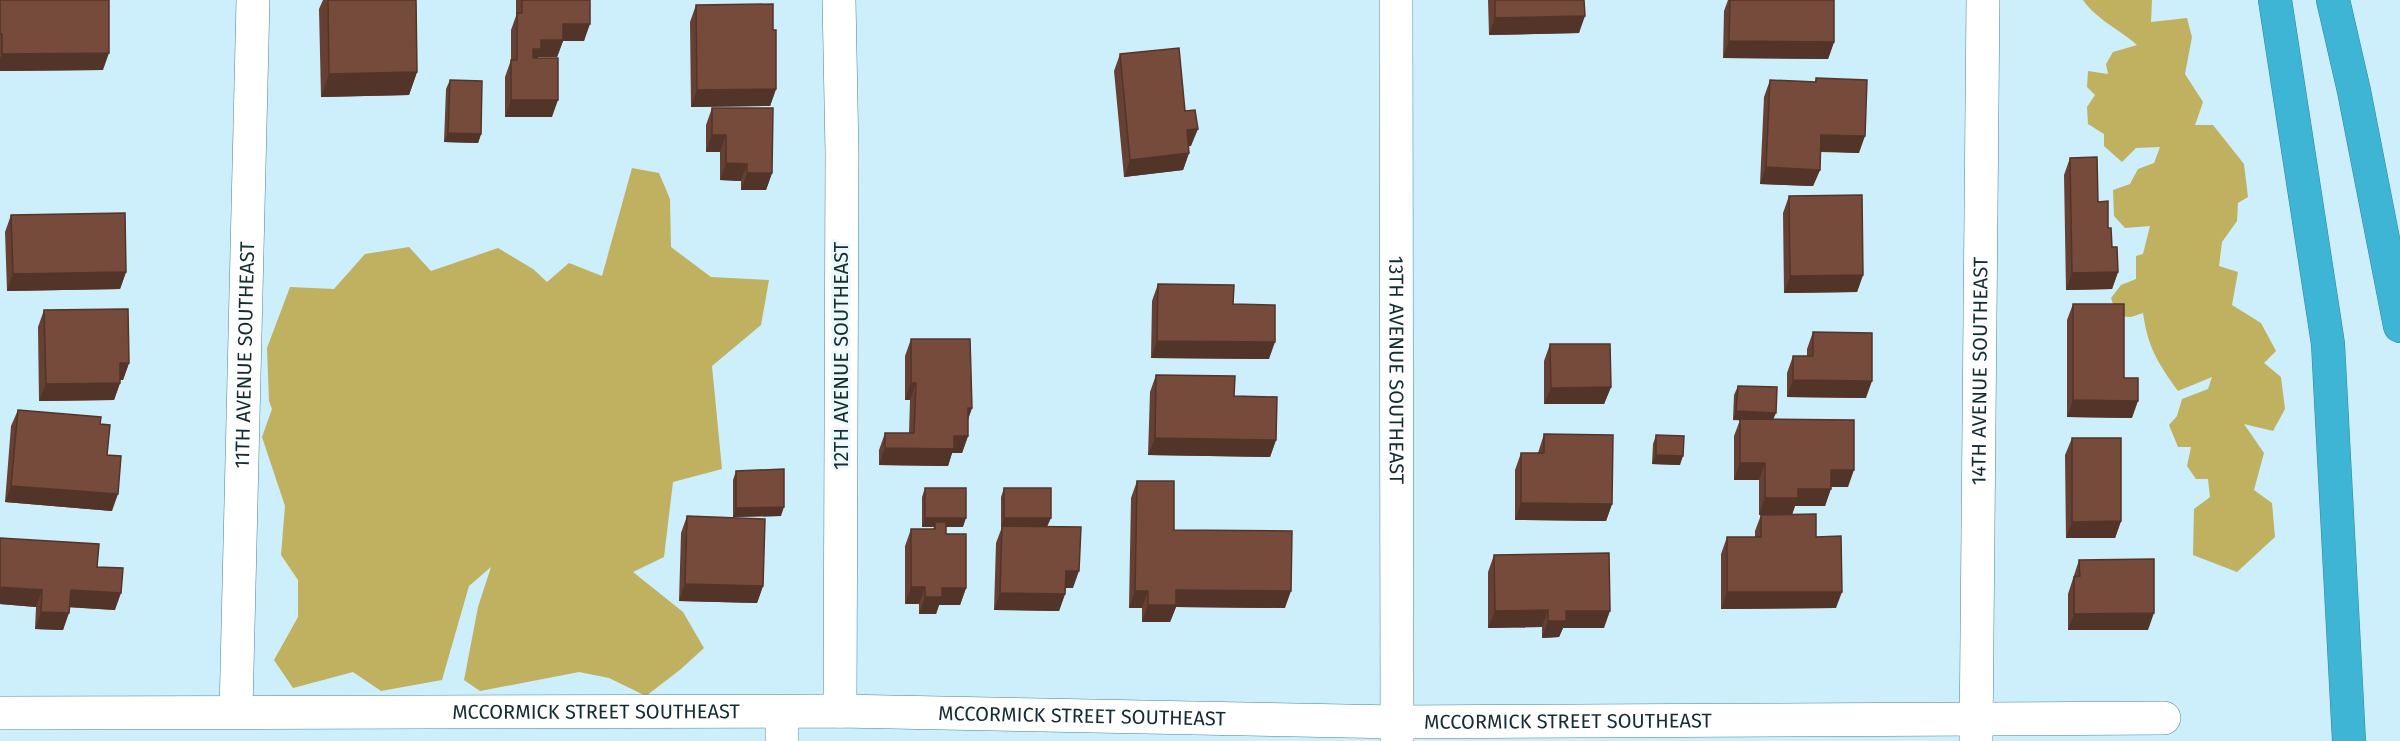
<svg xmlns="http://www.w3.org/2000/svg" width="2400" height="741" viewBox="0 0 2400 741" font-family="'Fira Sans',sans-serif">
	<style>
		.forest { fill: #bfb15f }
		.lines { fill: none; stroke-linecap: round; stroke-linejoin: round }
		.street-casing { stroke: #4b8596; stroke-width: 34 }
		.highway-casing { stroke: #30859c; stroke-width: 34 }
		.street { stroke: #fff; stroke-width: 33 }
		.highway { stroke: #3fb5d5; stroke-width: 33 }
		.wall { fill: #664033 }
		.shaded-wall { fill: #533429 }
		.building { fill: #774b3b; stroke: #533429; stroke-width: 1.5 }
		.labels { text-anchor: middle; stroke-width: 6; stroke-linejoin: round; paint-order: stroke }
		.street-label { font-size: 20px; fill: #142c33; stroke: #edf8fc }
	</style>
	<rect width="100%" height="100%" fill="#cceffb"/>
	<path class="forest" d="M2083,0h69l-1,22 36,-4 5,19 -7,37 18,28 -8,23h18l31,39 4,33 -10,6 -1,18 -15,21 -3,24 19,6 -6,33 29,18 15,28 -12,12 17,14 4,32 -12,22 -29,-7 20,29 -10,37 18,13 3,34 -38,35 -44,-17 1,-46 16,-12 -2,-18h-12l-9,-13 4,-19h-13l-9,-22 8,-9 5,-17 26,-10 4,-12 -34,14c-20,-28 -30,-43 -35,-78l-12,4 -14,-1 -6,-18 10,-13 15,-6v-23l7,-2 7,-28 -25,2 -11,-12 -1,-26 17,-6 8,-15 16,-6 6,-16 -24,1 -14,14 -18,-16v-12l-16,-10 -1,-17 8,-12 -8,-8 1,-16 20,3 -2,-10 7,-12 24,-7c-18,-16 -40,-25 -54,-45z
		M632,168l27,5 11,26 1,48 40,30 58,3 -8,45 -49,41 10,103 -49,13 -9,75 -31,15 50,40 21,36 -23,21 -35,27 -37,-18 -30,-6 -99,19 -16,-11 14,-73 13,-40 -22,19 -27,94 -61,11 -28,-19 -60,16 -19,-28 24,-43v-37l-17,-25 4,-49 -23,-69 10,-28 -3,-8 -2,-53 23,-61 44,2 31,-35 44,-7 22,24 67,-23 35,21 14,13 22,-19 33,13z"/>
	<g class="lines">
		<g class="street-casing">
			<g id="street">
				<path d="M839,0l3,153 -2,558"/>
				<path id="s1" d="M1396,0l1,741"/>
				<path id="s2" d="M236,711l17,-711"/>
				<path id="s3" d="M0,713l840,-2 557,11 767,-4"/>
				<path d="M782,741v-29"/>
				<path id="s4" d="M1976,741l7,-741"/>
			</g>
		</g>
		<g class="highway-casing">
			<path id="highway" d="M2275,0l53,344 21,397
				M2333,0l21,91 46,235"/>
		</g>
		<use href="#street" class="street"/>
		<use href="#highway" class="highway"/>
	</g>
	<path class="wall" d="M0,0l103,70 -103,1z
		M323,0h93l1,72 -8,23 -88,2 -2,-88z
		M516,0h74l-6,41h-21l-6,16h-19v1l14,59h-47v-40l6,-17v-30l5,-14z
		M1488,0h96l-5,33 -90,2z
		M1728,0h106v42l-6,17 -105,-1 1,-47z
		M696,5l80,84 -6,17 -79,1 -1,-85z
		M1120,54l65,57 6,35h-2v7l-6,17 -59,7 -10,-106z
		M1816,78l43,75 -39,-1v18l-7,16 -53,-2 4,-87 6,-17 45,2z
		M450,80l31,54 -3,9 -34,-1 2,-53z
		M712,108l60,65 -6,17h-25v-9l-21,-1v-28h-14v-27z
		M2070,158l28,44 10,26 10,44 -6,17 -46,1 -2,-115z
		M1789,196l74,79 -6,17 -73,1 -1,-80z
		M11,215l115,57 -6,17 -113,2 -2,-59z
		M1158,284l75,20 36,55 -118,-1 1,-57z
		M2073,304l51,74 8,40 -65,-1v-97z
		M44,310l85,53 -6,17h-3v3l-6,17 -75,1 -1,-74z
		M1813,332l53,66 -79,-1v-24l6,-17h14v-7z
		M911,339l61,69 -4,11v17l-6,17h-10l-4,13 -69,-1v-15l6,-17h24l1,-33h-5v-44z
		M1550,344l61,43 -7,17h-60v-43z
		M1156,375l78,21 42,44 -6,17 -122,-2 2,-63z
		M1738,386l110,101h-17l-6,19h-30l-3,8 24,23 20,71 -115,1v-55l6,-17h28v-6l6,-16h-2v-35h-25v-44l6,-16h-7l1,-25z
		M18,410l82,14 12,87 -107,-9 6,-76z
		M1544,434l68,70 -6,17 -91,-1v-50l6,-17h17z
		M1656,435l24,30 -28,-1 1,-20z
		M2072,438l49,83 -6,17h-49l-1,-83z
		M736,471l45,45 -48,1v-37z
		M1137,481l37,49 111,78 -109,-1 -6,15h-28v-14h-13l2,-110z
		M925,488l38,39h-17v7l20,54 -6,17h-21l-3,9h-17v-10h-14v-58l6,-17h22l1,-2h-12v-30z
		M1004,488l43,39 26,61h-8v6l-6,17 -65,-1 2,-67 6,-16h-1v-30z
		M687,516l76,70 -6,17 -78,-2 2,-68z
		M1494,555l110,73h-41l-4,9 -17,1v-11l-54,1v-56z
		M2079,560l69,70h-80v-36z
		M97,567l18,43 -45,-3 -7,23 -28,-1 1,-22 -36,-3z"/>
	<path class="shaded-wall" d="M1585,16l-6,17 -90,2 6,-17z
		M563,24h27l-6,17h-21l-6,16h-19l-3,9h-8l6,-17 8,-9z
		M1729,41l105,1 -6,17 -105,-1z
		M109,53l-6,17 -103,1v-12l2,-5z
		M417,72l-8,23 -88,2 8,-23z
		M776,89l-6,17 -79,1 6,-17z
		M511,100h47l-6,17h-47z
		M1198,129l-7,17 -10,1 6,-17z
		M448,133l33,1 -3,9 -34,-1z
		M712,135h14l-6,17h-14z
		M1821,135l44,1 -6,17 -44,-2z
		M1189,153l-6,17 -59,7 6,-17z
		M726,163l21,1 -6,17 -21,-1z
		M1766,167l54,3 -7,16 -53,-2z
		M747,173h25l-6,17h-25z
		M126,272l-6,17 -113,2 6,-17z
		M2118,272l-6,17 -46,1 6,-17z
		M1863,275l-6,17 -73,1 6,-17z
		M1157,341l118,1 -6,17 -118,-1z
		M120,363h9l-6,17h-9z
		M1793,380l79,1 -6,17 -79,-1z
		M120,383l-6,17 -75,1 7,-17z
		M911,383h5l-6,17h-5z
		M1611,387l-7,17h-60l7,-16z
		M2073,400l65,1 -6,17 -65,-1z
		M968,408h4l-6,17z
		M1736,411l40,2 -4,9 -39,-2z
		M954,436h14l-6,17h-10l-4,13 -69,-1 6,-17z
		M1155,438l121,2 -6,17 -122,-2z
		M1656,455l27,1 -3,9 -28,-1z
		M1740,463h25l-6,17h-25z
		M1831,470h23l-6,17h-23z
		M11,486l107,8 -6,17 -107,-9z
		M1798,489h33l-6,17h-30l-3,9h-33l6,-17z
		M1521,503l91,1 -6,17 -91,-1z
		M784,507l-3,9 -48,1 3,-9z
		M925,518h41l-3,9h-28v-5l-1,5h-12z
		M1004,518h47l-4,9h-46z
		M2121,521l-6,17h-49l6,-16z
		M1066,571h13l-6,17h-13z
		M685,584l78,2 -6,17 -78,-2z
		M0,587l42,3 -6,17 -36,-3z
		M911,587h14l-6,17h-14z
		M942,588h24l-6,17h-21l-3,9h-17l6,-17z
		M71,590l50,3 -6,17 -50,-3z
		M1176,590l115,1 -6,17 -109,-1 -6,15h-28l6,-17z
		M1135,591h13l-6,17h-13z
		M1727,592h115l-6,16 -115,1z
		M1000,593l65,1 -6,17 -65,-1z
		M1548,610l-6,17 -54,1 7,-17z
		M1566,611h44l-6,17h-41l-4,9 -17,1 6,-17z
		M41,612l28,1 -6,17 -28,-1z
		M2154,613l-6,17h-80l6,-16z"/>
	<path class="building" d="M0,0h109v53l-107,1v-20h-2z
		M328,0h88l1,72 -88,2z
		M522,0h68v24h-27v16h-22v9h-8v9h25v42h-47v-40h6v-47h5z
		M1495,0h89l1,16 -90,2z
		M1730,0h104v42l-105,-1z
		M773,4v26h3v59l-79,1 -1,-85z
		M1179,48l6,63 10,-1 3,19 -11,1 2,23 -59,7 -10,-106z
		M1816,78l51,2 -2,56 -44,-1 -1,35 -54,-3 4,-87 46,2z
		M450,80l32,1 -1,53 -33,-1z
		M712,108h61l-1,65h-25v-9l-21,-1v-28h-14z
		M2097,157l1,45 10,-1v27h3l1,19h5l1,25 -46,1 -2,-115z
		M1862,195l1,80 -73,1 -1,-80z
		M125,213l1,59 -113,2 -2,-59z
		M1158,284l76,1 -1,19 42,1v37l-118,-1z
		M2073,304h51v74h14v23l-65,-1z
		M128,309l1,54h-9v20l-74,1 -2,-74z
		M1813,332l59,1v48l-79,-1v-24h20z
		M911,339h59l2,69h-4v28h-14v13l-69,-1v-15h29l2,-50h-5z
		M1550,344h60l1,43 -60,1z
		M1156,375l79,1 -1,20 43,1 -1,43 -121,-2z
		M1738,386l39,1 -1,26 -40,-2z
		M18,410l83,7 -1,7 10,1 -3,30 14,1 -3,38 -107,-8z
		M1740,419l114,1v50h-23v19h-33v9h-33v-35h-25z
		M1544,434l69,1 -1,69 -91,-1v-50h23z
		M1656,435l28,1 -1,20 -27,-1z
		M2072,438h49v83l-49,1z
		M784,469v38l-48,1v-37z
		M1137,481h37v49l118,1 -1,60 -115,-1v15h-28v-14h-13z
		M925,488h41v30h-41z
		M1004,488h47v30h-47z
		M1816,514v23l25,-1 1,56h-115v-55h34v-22z
		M687,516l78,3 -2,67 -78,-2z
		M935,522h11v12h20v54h-24v9h-17v-10h-14v-58h24z
		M1002,526l79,1 -2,44h-13l-1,23 -65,-1z
		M0,538l99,6 -2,23 26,1 -2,25 -50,-3 -2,23 -28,-1 1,-22 -42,-3z
		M1609,553l1,58h-44v10h-18v-11l-53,1 -1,-56z
		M2154,559v54l-80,1v-37l6,-1 -1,-16z"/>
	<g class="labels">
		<g class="street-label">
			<text dy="7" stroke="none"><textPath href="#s2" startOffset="356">11TH AVENUE SOUTHEAST</textPath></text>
			<text transform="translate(841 356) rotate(-90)" y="7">12TH AVENUE SOUTHEAST</text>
			<text dy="7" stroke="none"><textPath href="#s4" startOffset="370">14TH AVENUE SOUTHEAST</textPath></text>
			<text dy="7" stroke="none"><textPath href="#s1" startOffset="370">13TH AVENUE SOUTHEAST</textPath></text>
			<text dy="7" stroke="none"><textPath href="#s3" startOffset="596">MCCORMICK STREET SOUTHEAST</textPath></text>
			<text dy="7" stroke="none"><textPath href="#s3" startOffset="1082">MCCORMICK STREET SOUTHEAST</textPath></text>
			<text dy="7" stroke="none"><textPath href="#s3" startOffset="1568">MCCORMICK STREET SOUTHEAST</textPath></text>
		</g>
	</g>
</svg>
